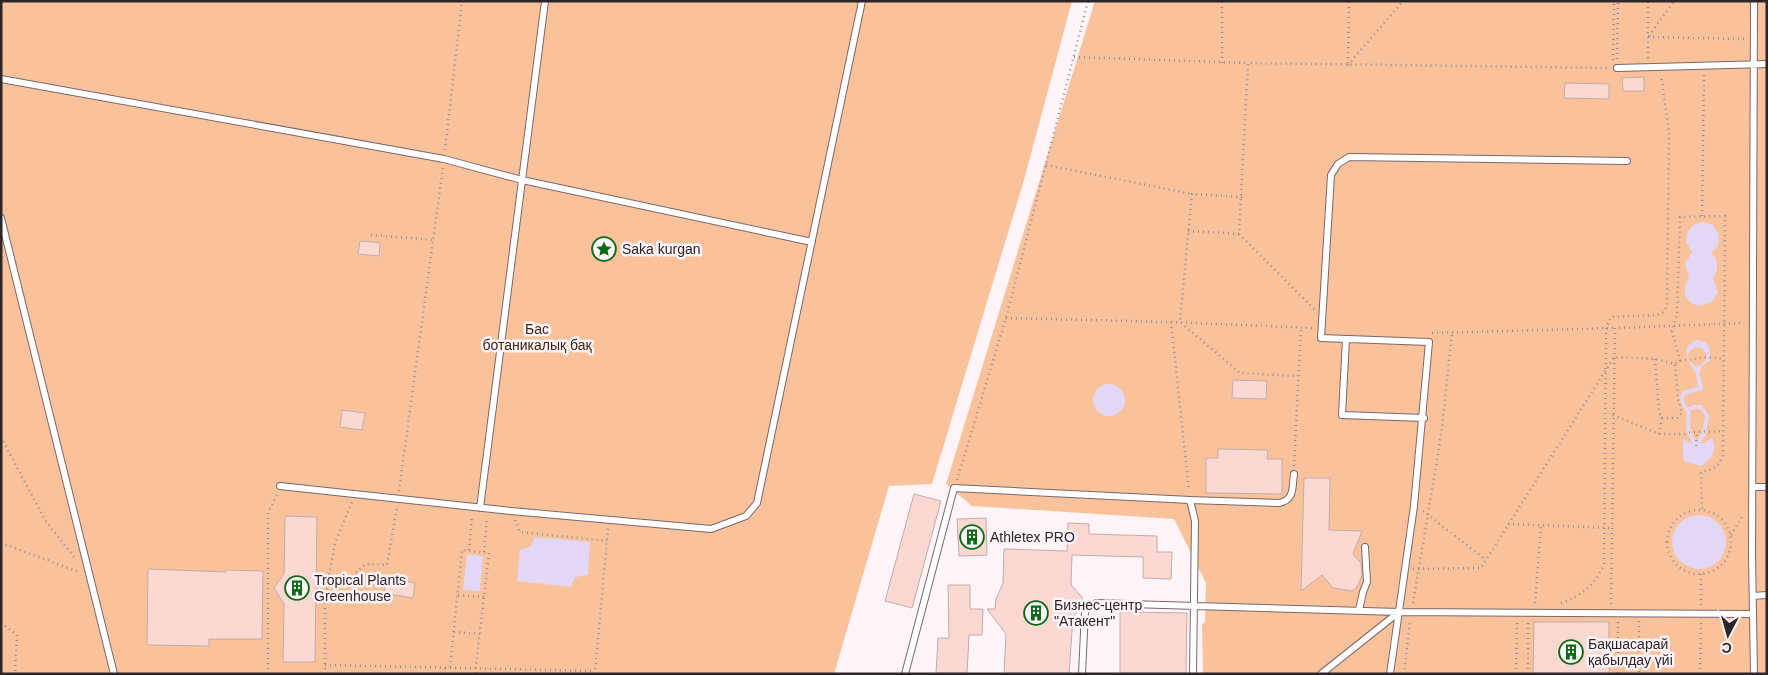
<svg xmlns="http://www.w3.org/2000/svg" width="1768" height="675" viewBox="0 0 1768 675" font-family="Arial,sans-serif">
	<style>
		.green { fill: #fac29a }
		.water { fill: #e2d7f5; fill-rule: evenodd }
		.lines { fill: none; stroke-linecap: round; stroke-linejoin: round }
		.stream { stroke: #e2d7f5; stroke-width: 4 }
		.building { fill: #fcd8d2; stroke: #c2aca9 }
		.lane-casing { stroke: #7b676c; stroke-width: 8 }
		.path { stroke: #978e91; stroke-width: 2.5; stroke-dasharray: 1 4; stroke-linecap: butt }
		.lane { stroke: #fff; stroke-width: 6 }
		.labels { text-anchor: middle; stroke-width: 5; stroke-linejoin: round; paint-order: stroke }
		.poi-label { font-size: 14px; fill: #2d2527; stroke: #fff5f8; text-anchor: start }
		.park-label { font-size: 14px; fill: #40240e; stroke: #fff5f8 }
	</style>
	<rect width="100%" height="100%" fill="#fff5f8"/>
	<path class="green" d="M1,1h1071l-48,179 -92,304 -43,2 -55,188h-833z
		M1095,1h672v673h-564l-1,-50 3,-2 1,-39 -32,-64 -202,-13 -26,-22z"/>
	<path class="water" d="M1702,222l11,3 6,10 -1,11 -7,7c8,8 8,16 2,25l5,14 -6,10 -13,4c-15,-3 -18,-17 -10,-28l-4,-14 7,-12 -6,-10c0,-11 5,-18 16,-20z
		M1697,340c13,2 13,8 13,20l-8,6 -4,10c-8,-12 -14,-17 -10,-31zM1695,347l6,1 6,6 -1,6 -5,5 -6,1 -7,-7v-6z
		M1093 400a16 16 0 1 1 32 0a16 16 0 1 1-32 0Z
		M1712,438c6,13 0,21 -11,28l-16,-4 -2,-4v-19l8,4 2,-3 9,4z
		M1672 542a27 27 0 1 1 54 0a27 27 0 1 1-54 0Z
		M534,537l56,5 -2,33 -13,2 -4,10 -54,-6 3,-31 11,-4z
		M467,554l16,2 -3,35 -17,-1z"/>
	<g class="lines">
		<path class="stream" d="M1687,410l7,-3h7l6,9 -3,18 -5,7
			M1693,440c-9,-13 -2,-21 -5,-29 -3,-6 -9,-9 -4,-18l17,-5 -3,-12"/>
	</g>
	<path class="building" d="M1644,77v14h-21l-1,-13z
		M1565,83l44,1v15l-45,-1z
		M360,241l20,2 -1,13 -21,-2z
		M1233,380l34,1 -1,18 -34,-1z
		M342,410l23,3 -3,17 -22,-3z
		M1218,449l50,1 -1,9h15v35l-76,-1v-35h12z
		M1304,478h26l-1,52 33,1 -9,23 8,9 1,13 -5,11 -5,4 -19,-3 -11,-13 -21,16z
		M914,494l27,7 -29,107 -27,-7z
		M285,516l32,1 -2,145h-32l1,-58 -10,-16 10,-14z
		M986,518l1,37 -28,1 -2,-37z
		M1068,523l21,1v10l68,2v16h15l-1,27 -28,-1v-21l-71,-2 -1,30 11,12v8l-9,12 -4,57h-65l2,-40 -19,-25h8l1,-10 7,-16 1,-34 63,2z
		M148,569l78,3v-2l37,1 -1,68h-53v7l-62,-1z
		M387,578l28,5 -2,15 -29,-5z
		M948,585h22v24h13l-1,26h-13l-2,39h-31l2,-36h11z
		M1120,612l67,1 -1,61h-66z
		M1534,622h75v52h-76z"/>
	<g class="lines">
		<g class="lane-casing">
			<path id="lane" d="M1617,68l150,-4
				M1,79l443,80 78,21 290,62
				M1,218l113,456
				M1346,339l-4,76 82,3
				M280,486l231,25 200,18 35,-13 11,-13 105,-502
				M1753,487h14
				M1190,500l89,3c16,-3 13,-16 15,-29
				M480,508l65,-507
				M1753,596l14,-1
				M1359,610l4,-18 4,-10 -2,-35
				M905,674l49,-186 236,12 5,21 -2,153
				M1082,674l3,-63 11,-8 303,9 354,2
				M1321,674l78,-62
				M1390,674l24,-168 15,-164 -108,-4 10,-163 7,-11 11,-7 278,4
				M1754,674l-2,-118 2,-555"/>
		</g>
		<path class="path" d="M1649,36l25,-35
			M1648,37l98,2
			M1074,57l174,6
			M1648,58v-57
			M1617,59l1,-58
			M1613,60l1,-59
			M1222,63v-62
			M1348,63l1,-62
			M1348,65l55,-64
			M445,150l17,-149
			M1046,165l146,29
			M1242,197l-50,-3 -12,128 60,51 58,3
			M1702,216l2,-141
			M1188,231l51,3
			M371,235l64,5
			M1314,309l-75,-75 9,-171 360,5
			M1006,318l165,4 18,169
			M1171,322l141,6
			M1432,333l183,-5
			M1655,359l4,53 3,6 -3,16
			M1680,361l27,-4 16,2
			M1613,415l46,19h26l6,-2 32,-1
			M1662,418h15l5,-5 -4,-14 -3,-35
			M1,437l44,83 29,37
			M1696,446l1,-14
			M1294,466l7,-138
			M957,480l49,-162 82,-317
			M399,491l44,-324
			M1667 542a32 32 0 1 1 64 0a32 32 0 1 1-64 0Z
			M1423,511l63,49
			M515,520l5,12 87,9
			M1508,524l103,4
			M1731,535l11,-18
			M1,543l78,29
			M469,550l3,-34
			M484,552l3,-34
			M1413,569l68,-1 133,-211 41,2 20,5 5,-3 -8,-30 5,-17 3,-97 45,-1 -2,240c-5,11 -10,14 -22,16l1,37
			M458,595l26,2
			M325,598l41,-34 21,1 10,-58
			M1413,603l28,-167 11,-102
			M1535,603l6,-78
			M1561,603c21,-7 34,-19 43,-38l2,-236 5,-12 46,-2 7,-3 3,-7 2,-173 -8,-57
			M1611,604l4,-276 129,-5
			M1701,605v-31
			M1639,621v53
			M1618,622v52
			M1,623l16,12 -2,39
			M454,632l26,2
			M325,665l270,6
			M450,667l12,-117 27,3 -14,121
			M268,674v-161l9,-19
			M325,674v-76l10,-55 17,-41
			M445,674v-7
			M595,674l13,-146
			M1404,674l6,-53
			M1516,674l1,-54
			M1528,674v-54
			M1700,674l1,-51"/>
		<use href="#lane" class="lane"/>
	</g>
	<defs>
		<g id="sight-ring" transform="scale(1.25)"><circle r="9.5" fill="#fff5f8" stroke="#0a6a15" stroke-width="1.5"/><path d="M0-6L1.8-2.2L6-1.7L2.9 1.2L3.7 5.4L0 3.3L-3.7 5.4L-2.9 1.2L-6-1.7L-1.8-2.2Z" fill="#0a6a15"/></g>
		<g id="building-ring" transform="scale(1.25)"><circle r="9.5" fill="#fff5f8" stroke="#0a6a15" stroke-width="1.5"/><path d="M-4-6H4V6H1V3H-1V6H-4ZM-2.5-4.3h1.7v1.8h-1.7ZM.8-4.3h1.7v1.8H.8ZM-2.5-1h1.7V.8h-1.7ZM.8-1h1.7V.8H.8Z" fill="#0a6a15"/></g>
	</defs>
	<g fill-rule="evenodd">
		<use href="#sight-ring" x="604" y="249"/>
		<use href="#building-ring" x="972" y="537"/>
		<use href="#building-ring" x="297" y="588"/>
		<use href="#building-ring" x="1036" y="613"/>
		<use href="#building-ring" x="1571" y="652"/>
	</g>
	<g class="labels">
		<g class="poi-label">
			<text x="622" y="254">Saka kurgan</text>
			<text x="990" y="542">Athletex PRO</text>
			<text x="314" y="585">Tropical Plants<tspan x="314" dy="16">Greenhouse</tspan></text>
			<text x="1054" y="610">Бизнес-центр<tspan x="1054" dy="16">"Атакент"</tspan></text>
			<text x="1588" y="649">Бақшасарай<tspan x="1588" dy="16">қабылдау үйі</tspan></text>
		</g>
		<g class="park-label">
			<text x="537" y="334">Бас<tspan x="537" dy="16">ботаникалық бақ</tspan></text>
		</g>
	</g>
	<rect width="1768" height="675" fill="none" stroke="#2d2527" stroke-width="5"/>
	<g transform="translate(1728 635) rotate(186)" stroke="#fff5f8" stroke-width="4" paint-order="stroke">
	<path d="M0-4L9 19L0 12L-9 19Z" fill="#2d2527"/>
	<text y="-8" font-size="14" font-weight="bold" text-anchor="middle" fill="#2d2527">С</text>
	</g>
</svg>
